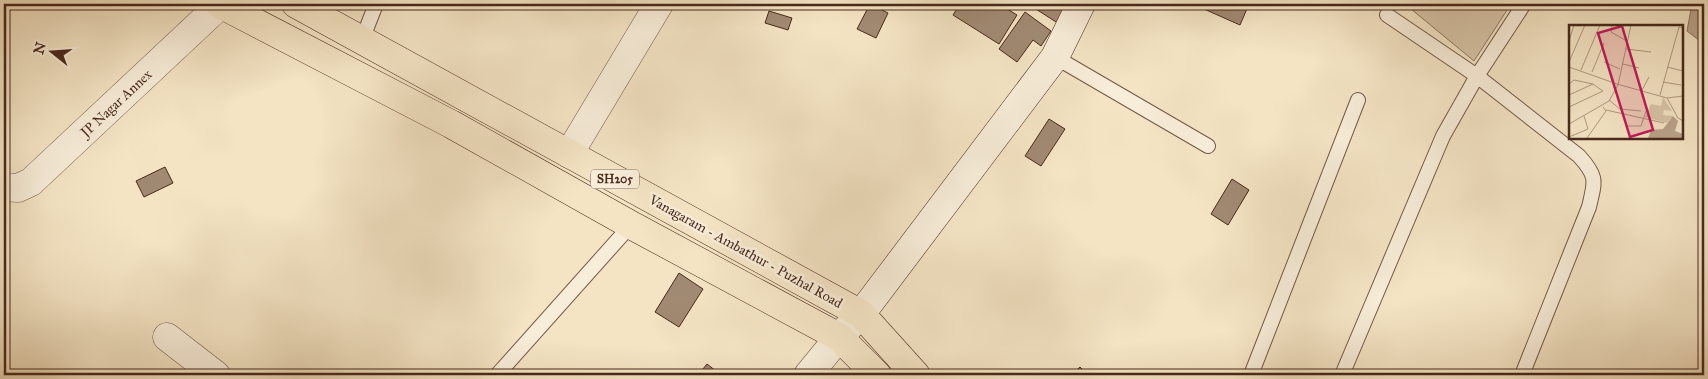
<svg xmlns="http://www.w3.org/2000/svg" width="1708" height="379" viewBox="0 0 1708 379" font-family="'IM FELL Great Primer',serif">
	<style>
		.green { fill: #d7c4a7; stroke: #907662 }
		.water { fill: #baa48b; stroke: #8c735f }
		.building { fill: #a18a73; stroke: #48291c }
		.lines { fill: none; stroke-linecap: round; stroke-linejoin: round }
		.lane-casing { stroke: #735846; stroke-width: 16 }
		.street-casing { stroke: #735846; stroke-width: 29 }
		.secondary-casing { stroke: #48291c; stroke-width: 29 }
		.primary-casing { stroke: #48291c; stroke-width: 29 }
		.lane { stroke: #f8edd9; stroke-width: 14 }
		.street { stroke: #f8edd9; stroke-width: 28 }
		.secondary { stroke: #f8edd9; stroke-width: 28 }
		.primary { stroke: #f4e4c4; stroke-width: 28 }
		.labels { text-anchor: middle; stroke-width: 5; stroke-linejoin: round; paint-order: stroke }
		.shield { fill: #f8edd9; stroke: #7d6455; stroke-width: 1 }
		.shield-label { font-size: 12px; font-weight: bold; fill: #48291c }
		.street-label { font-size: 14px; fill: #48291c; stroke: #f8edd9 }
		.inset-road { fill: none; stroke: #af9981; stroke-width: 1 }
		.view { fill: #c2185b; fill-opacity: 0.15; stroke: #c2185b; stroke-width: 2.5 }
		.inset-edge { fill: none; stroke: #48291c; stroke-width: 2.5 }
	</style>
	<rect width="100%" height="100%" fill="#f4e4c4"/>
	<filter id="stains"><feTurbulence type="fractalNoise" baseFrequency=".004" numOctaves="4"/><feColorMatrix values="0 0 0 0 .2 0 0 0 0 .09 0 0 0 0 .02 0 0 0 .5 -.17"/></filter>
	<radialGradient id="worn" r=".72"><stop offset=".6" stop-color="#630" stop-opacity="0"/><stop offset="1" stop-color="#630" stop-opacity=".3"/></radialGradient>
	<path class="green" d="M1405,4h106l-37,57z"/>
	<path class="water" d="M1692,4h12v40l-17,-13z"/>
	<path class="building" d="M870,4l18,9 -12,25 -19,-9z
		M960,4h39l18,11 -18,29 -46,-29z
		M1028,4h43l-7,23z
		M1206,4h43l-9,21 -36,-16z
		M769,11l23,7 -4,12 -23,-7z
		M1025,12l26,19 -10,15 -8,-6 -16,22 -18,-13z
		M1049,119l16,10 -24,37 -16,-10z
		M165,167l8,16 -29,14 -8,-16z
		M1232,179l17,11 -21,35 -17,-11z
		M679,273l24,16 -24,38 -24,-15z
		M707,364l14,11h-23z
		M1080,367l8,8h-17z"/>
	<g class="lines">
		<g class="lane-casing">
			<path id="lane" d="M1387,15l90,61 102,80c19,21 16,25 10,51l-67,168
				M362,40l14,-36
				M1055,57l153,89
				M497,375l134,-150
				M1251,375l107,-275
				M1342,375l101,-239 34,-60 47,-72"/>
		</g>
		<g class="street-casing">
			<path id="street" d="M569,154l90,-150
				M4,187l14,1 13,-6 190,-178
				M167,337l49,38
				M808,375l31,-38"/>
		</g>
		<g class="secondary-casing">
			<path id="secondary" d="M839,337l22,-23 194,-257 26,-53"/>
		</g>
		<g class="primary-casing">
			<path id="primary" d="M220,4l231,120 180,101 208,112 38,38
				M296,4l565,310 55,61"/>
		</g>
		<use href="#lane" class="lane"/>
		<use href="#street" class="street"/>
		<use href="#secondary" class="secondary"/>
		<use href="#primary" class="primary"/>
	</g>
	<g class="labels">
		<rect class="shield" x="591" y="169.5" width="48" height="19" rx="4"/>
		<g class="shield-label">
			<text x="615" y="183">SH205</text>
		</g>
		<g class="street-label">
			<text transform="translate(116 103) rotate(-43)" y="5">JP Nagar Annex</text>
			<text transform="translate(746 251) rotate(29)" y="5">Vanagaram - Ambathur - Puzhal Road</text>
		</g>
	</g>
	<g transform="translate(1569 25)">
		<rect width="114" height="114" fill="#f4e4c4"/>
		<path d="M94,72l9,14 -8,-1 -1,5 10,1 -6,7 -22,-6 6,-13 10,2z" fill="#d7c4a7"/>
		<path d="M104,91l5,5 -3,10 8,3v4h-35l3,-8 12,-1z" fill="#baa48b"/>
		<path class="inset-road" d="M43,0l-1,7 14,8M0,16l5,-16M57,24l25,3M0,37l16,-37M35,37l16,7M54,39l16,4M0,42l48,17M98,42l16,4M12,45l19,-45M23,47l12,-29M94,57l18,3M0,59l5,-4 19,4 -24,11M48,59l50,14 11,20 5,3M72,67l8,-15M91,70l19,-68 4,1M98,73l16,-2M40,75l11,9 21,2M0,82l34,-16 -10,-7M37,85l58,13M0,99l40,-23 9,-16 13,-60M58,101h14l5,-15M0,112l19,-8 -4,-13M18,113l19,-27 -3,-4"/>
		<path class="view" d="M53,1l31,104 -23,7 -32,-104z"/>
		<rect width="114" height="114" class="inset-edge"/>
	</g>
	<rect width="1708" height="379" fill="none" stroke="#f4e4c4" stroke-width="20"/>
	<rect x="5" y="5" width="1698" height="369" fill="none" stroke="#48291c" stroke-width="2.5"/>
	<rect x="10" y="10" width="1688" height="359" fill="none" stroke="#48291c"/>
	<g transform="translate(52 52) rotate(287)" stroke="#f8edd9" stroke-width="4" paint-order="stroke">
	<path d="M0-4L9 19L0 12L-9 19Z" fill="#48291c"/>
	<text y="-8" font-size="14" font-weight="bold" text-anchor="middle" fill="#48291c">N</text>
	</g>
	<rect width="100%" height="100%" filter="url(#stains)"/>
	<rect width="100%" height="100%" fill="url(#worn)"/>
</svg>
